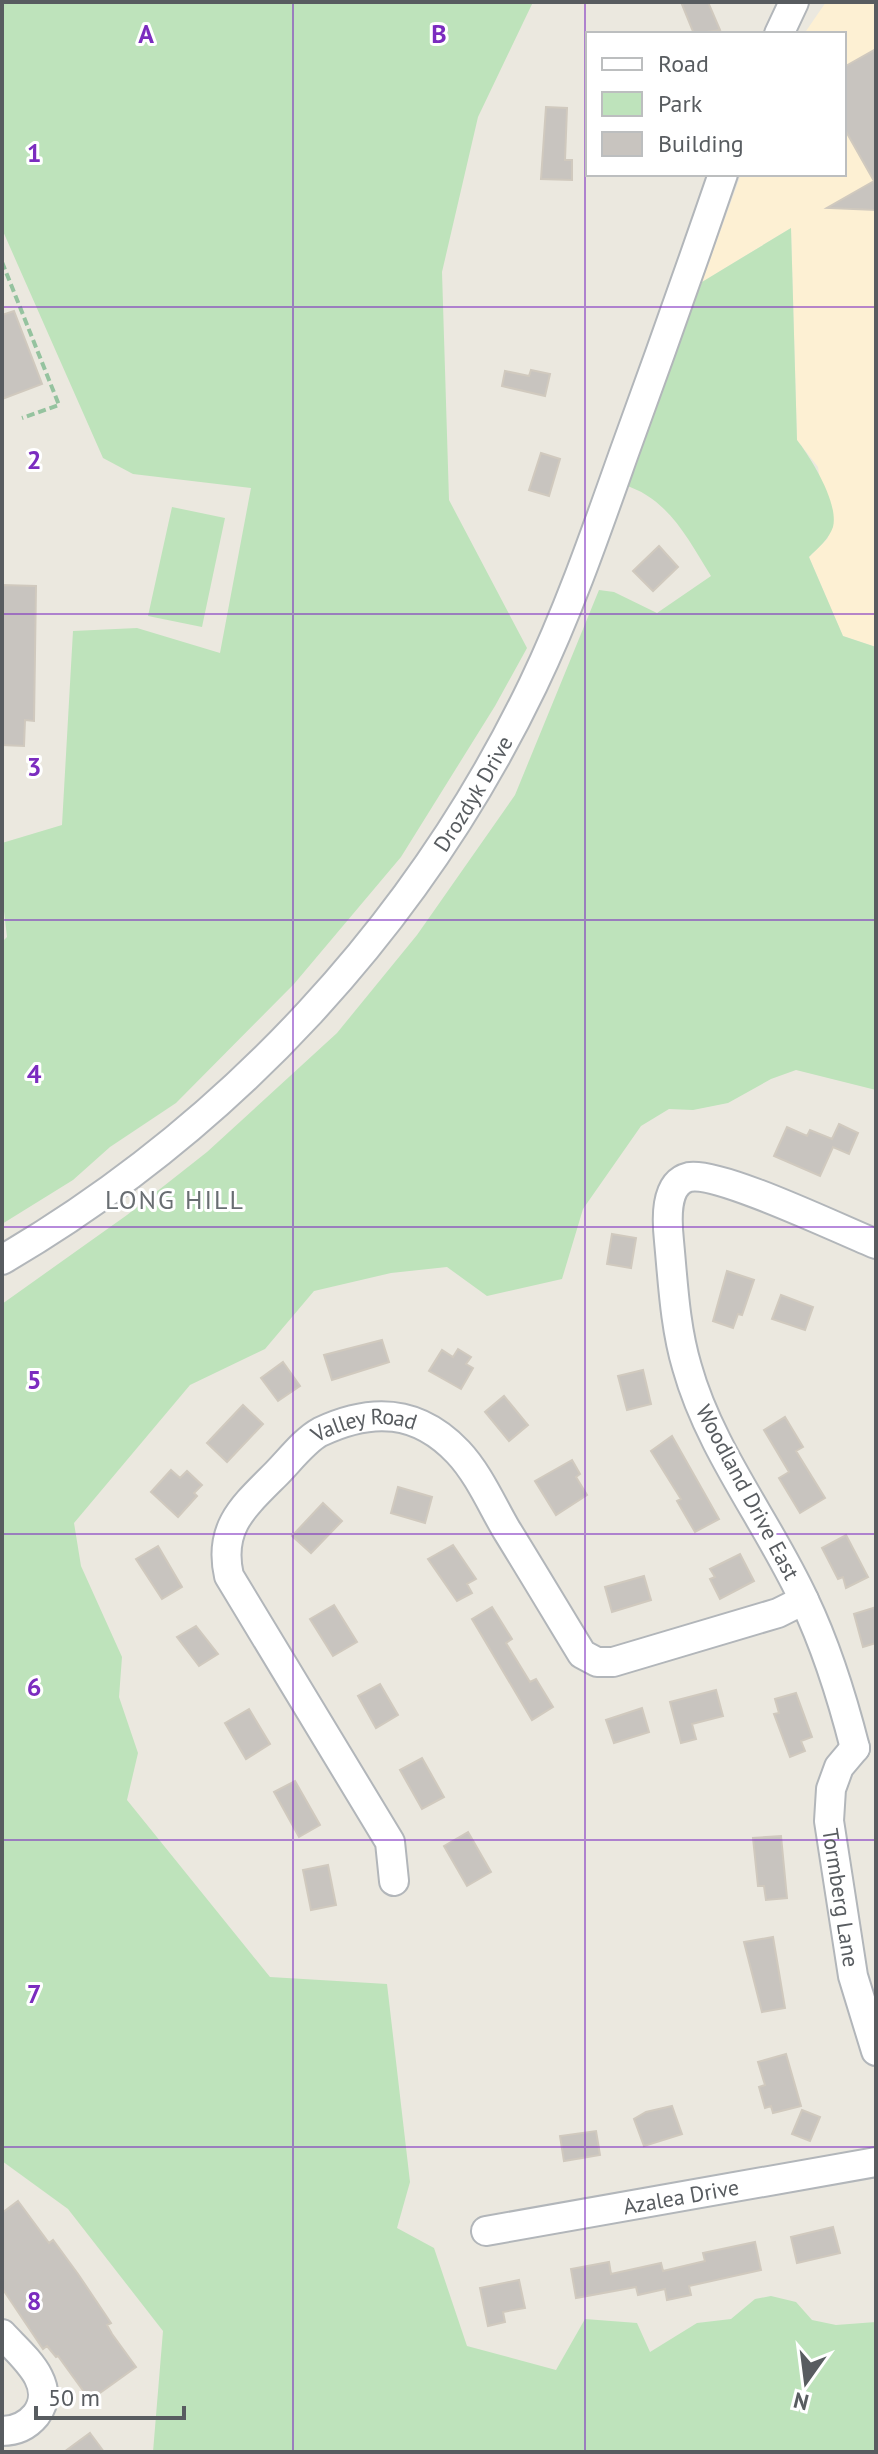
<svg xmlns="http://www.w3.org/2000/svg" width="878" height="2454" viewBox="0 0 878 2454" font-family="'PT Sans',sans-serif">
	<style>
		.commercial { fill: #fdf0d3 }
		.green { fill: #bee3bb }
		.building { fill: #c8c4bf; stroke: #d0c9be; stroke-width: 2 }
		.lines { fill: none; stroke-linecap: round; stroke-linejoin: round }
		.minor-casing { stroke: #b2b6ba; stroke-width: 32 }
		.path { stroke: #95c39f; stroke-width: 4; stroke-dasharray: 8 4; stroke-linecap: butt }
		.minor { stroke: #fff; stroke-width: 28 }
		.grid { fill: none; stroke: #7b2cbf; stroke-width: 2; stroke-opacity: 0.55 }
		.labels { text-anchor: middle; stroke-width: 6; stroke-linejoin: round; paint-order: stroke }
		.street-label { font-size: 22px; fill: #585c60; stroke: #fff }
		.quarter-label { font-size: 26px; letter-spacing: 2px; fill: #696e72; stroke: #fff }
		.grid-label { font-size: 26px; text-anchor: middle; font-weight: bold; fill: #7b2cbf; stroke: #fff; stroke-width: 6; stroke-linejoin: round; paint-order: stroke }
	</style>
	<rect width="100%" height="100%" fill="#ebe8df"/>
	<path class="commercial" d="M826,2h50v645l-33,-11 -34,-79 19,-19 -10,-71 -21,-27 -6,-212 -89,54 39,-108h103v-140h-40z"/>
	<path class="green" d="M2,2h531l-55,115 -36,155 7,228 78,148 -32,58 -94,151 -107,127 -118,119 -66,44 -37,33 -71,44v-282l5,-5 -5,-43v-51l60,-18 11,-194 64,-3 83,25 31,-165 -118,-14 -30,-16 -101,-229z
		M791,228l6,212c14,18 42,63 36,87 -4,12 -15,21 -24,30l34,79 33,11v443l-80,-20 -25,9 -43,24 -35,7 -24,-1 -28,17 -58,83 -21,70 -75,17 -40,-29 -56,6 -77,18 -49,58 -75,36 -116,138 7,43 41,91 -3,40 19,56 -11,47 143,177 117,7 23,198 -13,46 37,20 33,98 89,24 29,-51 52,4 13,29 47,-29 34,-4 24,-20 16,-3 25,6 16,18 24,5 40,-3v130h-723l10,-121 -95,-122 -66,-48v-857l125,-89 80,-63 130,-119 80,-98 98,-140 84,-205 15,2 43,21 54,-37c-23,-37 -43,-78 -87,-91l78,-203z
		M172,507l53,11 -23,109 -54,-11z"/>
	<path class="building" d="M681,2h27l12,28 -26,4z
		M876,49v161l-49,-2 47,-27 -30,-53v-61z
		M546,107l21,1 -2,52h7v20l-31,-1z
		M14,311l28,73 -40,15v-84z
		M531,370l19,4 -5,22 -43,-10 3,-15 24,5z
		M541,453l19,6 -11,37 -20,-6z
		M659,546l19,21 -25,24 -20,-20z
		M2,585l34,1 -2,135 -9,-1 -1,26 -22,-1z
		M839,1124l19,9 -9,21 -16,-7 -13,29 -46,-20 13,-29 20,9 3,-6 22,9z
		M612,1234l24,4 -5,30 -24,-4z
		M727,1271l27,9 -12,35 -4,-1 -5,14 -20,-7z
		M781,1295l32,12 -8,23 -33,-11z
		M382,1340l7,22 -57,18 -8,-25z
		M458,1349l13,8 -5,7 7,4 -12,21 -32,-18 13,-21 11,7z
		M283,1362l17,24 -22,15 -17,-23z
		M643,1370l8,34 -24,6 -9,-34z
		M504,1396l24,29 -19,16 -24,-29z
		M243,1405l20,19 -36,38 -20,-19z
		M785,1417l18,30 -7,4 29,47 -25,15 -21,-35 10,-6 -25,-42z
		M672,1436l47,83 -24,13 -18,-31 4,-2 -30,-48z
		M572,1460l8,14 -4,3 11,18 -31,20 -21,-34z
		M171,1470l9,8 7,-7 15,14 -8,8 3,3 -19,21 -27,-25z
		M398,1487l34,10 -7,26 -34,-10z
		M323,1503l19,18 -31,32 -19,-17z
		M846,1535l22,42 -22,11 -3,-11 -5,2 -16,-31z
		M453,1545l23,34 -9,5 5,9 -15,8 -29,-42z
		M158,1546l24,41 -20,12 -26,-40z
		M740,1554l14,27 -34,18 -10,-20 5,-2 -5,-8z
		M644,1576l7,24 -39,12 -7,-25z
		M334,1605l23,37 -24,14 -23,-37z
		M492,1607l20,32 -6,4 24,39 6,-3 17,28 -21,13 -60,-101z
		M876,1607v36l-13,4 -9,-33z
		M196,1626l22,28 -19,12 -22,-29z
		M380,1684l18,31 -22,13 -18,-32z
		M716,1690l7,26 -31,8 4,15 -15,4 -11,-41z
		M796,1693l16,44 -11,4 4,10 -15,6 -16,-43 5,-1 -4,-14z
		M642,1708l7,24 -35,11 -8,-23z
		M249,1709l21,35 -24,15 -21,-36z
		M422,1758l22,39 -22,12 -22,-39z
		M295,1781l25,44 -21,12 -25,-45z
		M468,1832l23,40 -24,14 -23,-40z
		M781,1836l6,62 -21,2 -2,-14h-6l-5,-48z
		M328,1865l8,40 -25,5 -8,-40z
		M773,1937l12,71 -23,4 -18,-70z
		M786,2054l15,52 -28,7 -2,-7 -6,2 -6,-21 6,-2 -7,-23z
		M672,2106l10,28 -38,12 -10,-27 12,-7z
		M802,2110l18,7 -10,24 -18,-7z
		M596,2131l4,24 -36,6 -4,-25z
		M18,2201l31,42 4,-3 25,34 33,49 -4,2 5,9 24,33 -46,33 -32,-44 -2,1 -9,-11 -4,3 -41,-61v-75z
		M833,2227l7,26 -43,10 -6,-26z
		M755,2242l6,28 -72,16 2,9 -24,5 -2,-11 -27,6 -2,-8 -60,11 -5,-29 38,-7 2,12 50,-11 2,8 42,-10 -2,-8z
		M519,2280l6,28 -22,4 2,10 -17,4 -8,-38z
		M90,2433l14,19h-40z"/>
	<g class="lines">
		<g class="minor-casing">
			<g id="minor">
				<path d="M779,34l15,-32"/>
				<path id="s1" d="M2,1260c229,-134 416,-336 531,-575 36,-75 63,-153 91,-232 34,-93 67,-186 99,-279"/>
				<path d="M855,1748c-13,-51 -28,-100 -51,-148 -36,-78 -94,-150 -117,-233 -12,-40 -14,-84 -18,-126 -2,-19 -5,-58 20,-64 30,-6 152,53 187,67"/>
				<path id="s2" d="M855,1748l-16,19 -8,22 -2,32 24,155 23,75"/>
				<path id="s3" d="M394,1881l-4,-39 -161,-266c-11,-48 14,-69 47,-102 13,-13 29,-34 44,-42 53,-25 98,-22 138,20 20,21 34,53 48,77 26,42 51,84 76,125l15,8h16l165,-49 26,-13"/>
				<path id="s4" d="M486,2231l390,-69"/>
				<path d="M2,2334c19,21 57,50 34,81 -9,11 -20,16 -34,16"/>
			</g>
		</g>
		<path class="path" d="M2,262l57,143 -37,13"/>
		<use href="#minor" class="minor"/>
	</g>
	<path class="grid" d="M293,2v2450M585,2v2450M2,307h874M2,614h874M2,920h874M2,1227h874M2,1534h874M2,1840h874M2,2147h874"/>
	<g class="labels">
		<g class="street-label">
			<text dy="8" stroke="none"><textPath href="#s1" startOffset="670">Drozdyk Drive</textPath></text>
			<text dy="8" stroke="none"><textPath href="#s3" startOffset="576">Valley Road</textPath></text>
			<text transform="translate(748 1492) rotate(62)" y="8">Woodland Drive East</text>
			<text dy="8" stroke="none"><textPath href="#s2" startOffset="158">Tormberg Lane</textPath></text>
			<text dy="8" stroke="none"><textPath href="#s4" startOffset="198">Azalea Drive</textPath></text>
		</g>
		<g class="quarter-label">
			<text x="175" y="1209">LONG HILL</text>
		</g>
	</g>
	<g class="grid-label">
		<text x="146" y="43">A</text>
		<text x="439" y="43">B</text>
		<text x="34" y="162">1</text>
		<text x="34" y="469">2</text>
		<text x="34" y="776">3</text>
		<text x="34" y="1083">4</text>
		<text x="34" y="1389">5</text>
		<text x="34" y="1696">6</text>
		<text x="34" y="2003">7</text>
		<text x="34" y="2310">8</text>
	</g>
	<rect width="878" height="2454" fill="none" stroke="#585c60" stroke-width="8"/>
	<rect x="586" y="32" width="260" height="144" fill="#ffffff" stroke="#bcbebf" stroke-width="2"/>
	<rect x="602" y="58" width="40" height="12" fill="#ffffff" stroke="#bcbebf" stroke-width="2"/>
	<text x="658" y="72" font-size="24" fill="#585c60">Road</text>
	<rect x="602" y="92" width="40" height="24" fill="#bee3bb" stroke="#bcbebf" stroke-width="2"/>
	<text x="658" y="112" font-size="24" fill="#585c60">Park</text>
	<rect x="602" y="132" width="40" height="24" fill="#c8c4bf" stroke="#bcbebf" stroke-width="2"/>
	<text x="658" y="152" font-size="24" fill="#585c60">Building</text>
	<g transform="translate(806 2382) rotate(194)" stroke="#ffffff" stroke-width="6" paint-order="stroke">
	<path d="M0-6L14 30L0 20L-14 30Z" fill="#585c60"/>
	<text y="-12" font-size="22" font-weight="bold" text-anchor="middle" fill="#585c60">N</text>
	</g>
	<path d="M36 2406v12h148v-12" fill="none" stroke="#585c60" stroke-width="4"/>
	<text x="48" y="2406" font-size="24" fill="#585c60" stroke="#ffffff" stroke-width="6" paint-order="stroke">50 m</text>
</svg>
